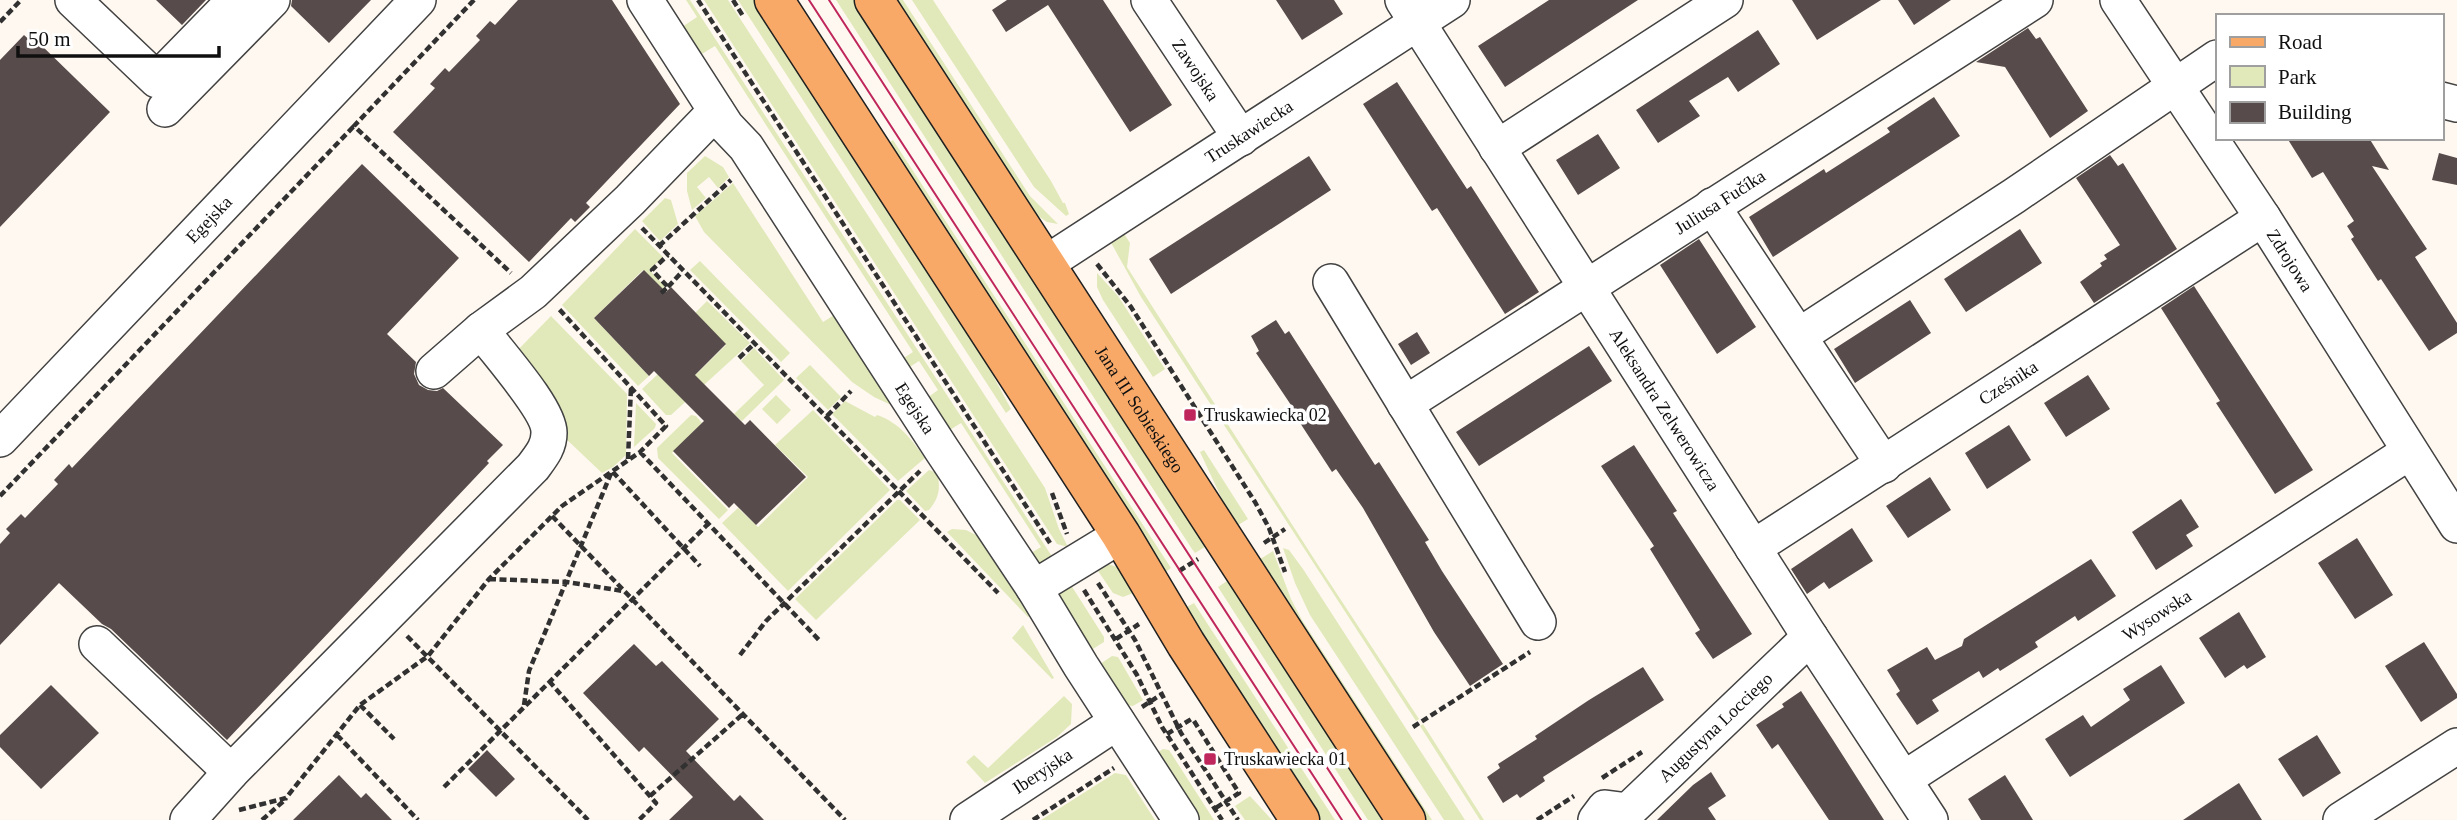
<svg xmlns="http://www.w3.org/2000/svg" width="2457" height="820" viewBox="0 0 2457 820" font-family="Georgia,serif">
	<style>
		.green { fill: #e1e9ba }
		.building { fill: #574c4b }
		.lines { fill: none; stroke-linecap: round; stroke-linejoin: round }
		.minor-casing { stroke: #424242; stroke-width: 38 }
		.major-casing { stroke: #202020; stroke-width: 41 }
		.path { stroke: #313131; stroke-width: 4.5; stroke-dasharray: 7 3.5; stroke-linecap: butt }
		.minor { stroke: #fff; stroke-width: 35 }
		.major { stroke: #f8a968; stroke-width: 38 }
		.tram { stroke: #bf275c; stroke-width: 2 }
		.poi-dot { fill: #bf275c; stroke: #fff; stroke-width: 2.5 }
		.labels { text-anchor: middle; stroke-width: 7; stroke-linejoin: round; paint-order: stroke }
		.street-label { font-size: 18px; fill: #0f0f0f; stroke: #fff }
		.poi-label { font-size: 18px; fill: #0f0f0f; stroke: #fff; text-anchor: start }
	</style>
	<rect width="100%" height="100%" fill="#fff8f0"/>
	<path class="green" d="M686,0h4l365,561c-13,6 -18,3 -29,-5l15,-9 -80,-124 -16,10 -22,-32 15,-11 -19,-29 -14,9 -6,-9 14,-9 -198,-306 -18,11 -18,-28 18,-12z
		M704,0h24l317,488 14,41 9,18 -11,-3z
		M738,0h18l213,331 42,78 -5,4z
		M836,0h19l353,545 -13,8 -3,-4z
		M893,0h10l127,196 28,28 -11,-2 -12,-8z
		M912,0h21l118,181 12,22h2l4,11 -3,2 -32,-29z
		M893,140l278,428 -8,6 -276,-430z
		M705,156l18,11 6,10 -11,11 -9,-11 -12,10 9,11 -14,12 -5,-19v-18z
		M733,183l90,139 16,-10 55,92 -3,1 -17,-8 -22,-15 -148,-150 -9,-16z
		M665,198l6,2 7,24 -18,17 -18,-20z
		M635,229l28,28 -14,13 16,16 -3,3 -19,-19 -49,48 55,58 -11,10 -76,-81z
		M1121,229l9,14 -3,24 191,298 101,154 -3,2 -275,-424 -32,-58z
		M700,261l90,92 -9,9 -91,-92z
		M1097,273l21,23 47,73 -12,8 -50,-77 -6,-13z
		M707,301l43,42 -79,72h-5l-24,-26 16,-15 19,19 49,-48 -31,-32z
		M551,316l76,78 -1,61 -13,12 -11,6 -38,-36 -53,-80z
		M754,348l30,32 -42,41 -8,-7 30,-29 -23,-24z
		M810,365l31,32 -13,13 -32,-32z
		M776,395l15,15 -14,14 -15,-15z
		M845,401l30,16 2,-2c23,8 34,24 48,43l-27,23 -66,-67z
		M636,403l20,21 -1,4 -21,19z
		M813,410l77,80 -102,101 -66,-68 16,-15 20,19 50,-50 -33,-32z
		M691,415l5,1 6,7 -30,30 56,57 -9,9 -61,-61 -1,-10z
		M1204,450l44,69 -13,8 -35,-75z
		M929,470l8,3c4,15 2,25 -8,37l-4,1 -19,-20z
		M897,500h3l20,20 -104,100 -21,-21z
		M952,529l14,1 14,7 50,79 -2,1 -81,-85z
		M1283,548l6,2 14,19 162,251h-21l-134,-205 -15,-32z
		M1273,551l18,48 11,21 130,200h-7l-168,-259z
		M1108,564l12,4 16,24 -13,5 -10,-4 -17,-25z
		M1230,579l157,241h-19l-150,-233z
		M1069,582l35,55v5l-16,10 -30,-55 1,-5z
		M1194,603l141,217h-16l-136,-211z
		M1023,625l31,53 -2,1 -40,-41z
		M1112,656l6,1 25,43 -10,6 -10,-1 -26,-39z
		M1064,696l8,8 -1,20 -14,13 -72,46 -19,-21 8,-7 14,13z
		M1423,724l61,96h-4l-60,-94z
		M1163,749l6,1 45,70h-17l-43,-65z
		M1115,773l11,2 29,45h-114z
		M1250,796l22,24h-27l-10,-14z"/>
	<path class="building" d="M156,0h50l-24,25z
		M292,0h79l-42,43 -38,-37z
		M518,0h94l68,104 -94,99 4,4 -15,15 -4,-4 -42,44 -136,-130 42,-44 -5,-4 15,-16 4,4 31,-32 -4,-4 14,-15 5,4z
		M1007,0h96l69,105 -42,27 -82,-127 -42,27 -14,-22z
		M1276,0h58l9,14 -41,26z
		M1549,0h89l-133,87 -27,-41z
		M1792,0h89l-64,40z
		M1898,0h53l-37,25z
		M2028,28l8,11 4,-2 48,74 -38,27 -45,-71 -29,-5z
		M1758,30l22,34 -42,28 -10,-15 -39,24 11,15 -42,27 -22,-33z
		M24,35l11,10 3,-3 72,70 -110,115v-167z
		M1397,82l70,107 4,-3 68,106 -34,22 -68,-106 -5,3 -69,-107z
		M1934,97l26,39 -187,121 -24,-40 75,-48 2,4 64,-41 -3,-4z
		M1598,134l22,34 -42,27 -22,-35z
		M2287,138h82l20,32 -17,-4 55,83 -12,8 42,66v10l-28,18 -48,-72 -3,2 -27,-42 3,-2 -7,-11 7,-5 -31,-49 -11,6z
		M2439,153l18,5v27l-25,-5z
		M2110,155l8,11 5,-3 54,86 -83,54 -14,-21 22,-16 -2,-3 7,-4 -3,-4 16,-10 -44,-67z
		M1309,156l22,34 -160,104 -22,-35z
		M362,164l97,94 -72,76 29,28 -2,12 5,11 9,5 9,1 6,-3 60,57 -16,16 2,2 -262,277 -116,-111 -9,-5 -43,-41 -59,62v-101l10,-11 -4,-4 15,-15 4,4 33,-34 -4,-4 15,-16 3,4z
		M2020,229l22,34 -76,49 -22,-33z
		M1699,239l57,88 -39,27 -57,-89z
		M644,270l22,22 5,-5 55,57 -31,31 50,50 5,-5 56,57 -50,48 -22,-22 -5,5 -56,-57 31,-30 -50,-50 -5,5 -55,-58z
		M2194,286l119,184 -38,24 -59,-91 4,-2 -59,-93z
		M1910,300l21,33 -76,50 -21,-34z
		M1276,320l9,14 4,-3 86,134 4,-3 50,78 -4,2 17,29 61,93 -33,22 -36,-54 -71,-124 -27,-39 -4,3 -43,-66 2,-1 -35,-52 3,-2 -8,-15z
		M1417,332l13,21 -19,12 -13,-21z
		M1589,346l23,35 -133,85 -23,-34z
		M2088,375l22,34 -44,28 -22,-34z
		M2009,425l22,35 -44,29 -22,-36z
		M1634,445l43,66 -4,2 79,121 -39,25 -18,-26 5,-3 -50,-81 4,-3 -53,-80z
		M1930,477l21,33 -43,28 -22,-32z
		M2181,499l18,28 -13,8 7,11 -37,24 -24,-38z
		M1852,528l21,33 -44,28 -5,-7 -17,12 -16,-25z
		M2357,538l36,57 -38,24 -37,-56z
		M2091,559l25,37 -38,25 -3,-5 -40,26 3,5 -38,24 -2,-3 -15,10 -4,-7 -47,29 7,11 -22,14 -21,-31 4,-3 -13,-21 40,-23 8,13 27,-14 2,-7z
		M2239,612l27,45 -19,12 -3,-4 -19,13 -26,-40z
		M2424,642l33,52v4l-36,24 -36,-56z
		M634,644l22,22 6,-5 57,58 -33,32 48,50 6,-6 24,25h-95l24,-23 -49,-50 -5,5 -56,-59z
		M2161,665l24,38 -115,74 -25,-38 38,-24 8,12 39,-27 -7,-11z
		M1643,667l21,33 -121,77 2,4 -25,17 -3,-4 -14,9 -16,-26 13,-9 -2,-4 39,-25 -2,-3 54,-36z
		M51,685l48,48 -58,56 -41,-42v-12z
		M1801,691l32,49 51,80h-55l-51,-76 -6,5 -16,-24 28,-18 -2,-3z
		M2317,735l24,38 -38,24 -25,-38z
		M487,750l28,29 -19,18 -28,-28z
		M1711,772l15,24 -18,12 8,12h-59l36,-35z
		M339,775l22,23 5,-5 26,27h-99z
		M2005,775l15,24 13,21h-52l-13,-21z
		M2239,783l23,37h-79l36,-24z"/>
	<g class="lines">
		<g class="minor-casing">
			<g id="minor">
				<path d="M73,0l84,80 78,-80"/>
				<path id="s1" d="M645,0l81,126 20,21 196,303 92,138 47,78 100,154"/>
				<path id="s2" d="M1149,0l92,138"/>
				<path id="s3" d="M1403,0l407,637 120,183"/>
				<path id="s4" d="M2118,0l145,218 194,307"/>
				<path d="M2441,100l16,4"/>
				<path d="M165,109l107,-109"/>
				<path d="M1497,148l228,-148"/>
				<path d="M1712,206l172,259"/>
				<path id="s5" d="M1045,264l407,-264"/>
				<path d="M1331,282l207,340"/>
				<path d="M1799,336l215,-140 203,-138"/>
				<path d="M434,371l47,-41 52,-38 97,-92 86,-89"/>
				<path id="s6" d="M1405,404l630,-404"/>
				<path id="s7" d="M0,439l418,-439"/>
				<path id="s8" d="M1753,548l510,-330"/>
				<path d="M1034,588l87,-53"/>
				<path d="M97,644l134,128"/>
				<path id="s9" d="M1904,779l505,-327"/>
				<path d="M188,820l43,-48 302,-305c8,-11 16,-20 16,-34 1,-23 -53,-82 -68,-103"/>
				<path id="s10" d="M968,820l149,-98"/>
				<path d="M1596,820l9,-12 23,3"/>
				<path id="s11" d="M1624,820l4,-9 182,-174"/>
				<path d="M2341,820l116,-74"/>
			</g>
		</g>
		<g class="major-casing">
			<g id="major">
				<path d="M774,0l347,535 65,109 114,176"/>
				<path id="s12" d="M874,0l532,820"/>
			</g>
		</g>
		<path class="path" d="M474,0l-120,126 157,147
			M698,0l352,543
			M733,0l10,16
			M0,22l21,-22
			M642,228l356,365
			M659,246l72,-66
			M1097,264l34,43 124,195 14,26 16,44
			M668,287l12,-13
			M661,293l7,-6 -16,-17 16,-15
			M739,358l16,-15
			M827,416l24,-25
			M640,452l179,188
			M628,459l3,-72
			M1052,493l15,41
			M0,496l354,-370
			M552,516l293,304
			M1264,543l21,-14
			M1179,571l19,-12
			M489,579l78,3 56,9
			M1098,583l37,57 46,93 57,87
			M1084,590l53,85 25,52 60,93
			M407,636l181,184
			M1116,639l23,-15
			M740,655l26,-34 154,-150
			M549,681l107,122 -17,17
			M360,705l34,34
			M524,705l5,-34 83,-200 88,95
			M1142,707l20,-13
			M1194,721l45,72 -25,16
			M1413,727l117,-75
			M1167,734l26,-16
			M337,735l81,85
			M1602,778l40,-26
			M444,787l264,-263
			M650,796l93,-82
			M239,810l47,-12 74,-93 68,-49 61,-77 73,-73 78,-54 26,-26 -107,-117
			M262,820l24,-21
			M1033,820l81,-52
			M1537,820l37,-24"/>
		<use href="#minor" class="minor"/>
		<use href="#major" class="major"/>
		<path class="tram" d="M809,0l533,820
			M829,0l532,820"/>
	</g>
	<g class="poi-dot">
		<rect x="1183" y="408" width="14" height="14" rx="3.5"/>
		<rect x="1203" y="752" width="14" height="14" rx="3.5"/>
	</g>
	<g class="labels">
		<g class="street-label">
			<text dy="6" stroke="none"><textPath href="#s2" startOffset="84">Zawojska</textPath></text>
			<text dy="6" stroke="none"><textPath href="#s5" startOffset="243">Truskawiecka</textPath></text>
			<text dy="6" stroke="none"><textPath href="#s6" startOffset="374">Juliusa Fučíka</textPath></text>
			<text dy="6" stroke="none"><textPath href="#s7" startOffset="303">Egejska</textPath></text>
			<text dy="6" stroke="none"><textPath href="#s4" startOffset="312">Zdrojowa</textPath></text>
			<text dy="6" stroke="none"><textPath href="#s8" startOffset="304">Cześnika</textPath></text>
			<text dy="6" stroke="none"><textPath href="#s1" startOffset="490">Egejska</textPath></text>
			<text dy="6" stroke="none"><textPath href="#s3" startOffset="486">Aleksandra Zelwerowicza</textPath></text>
			<text dy="6" stroke="none"><textPath href="#s12" startOffset="488">Jana III Sobieskiego</textPath></text>
			<text dy="6" stroke="none"><textPath href="#s9" startOffset="301">Wysowska</textPath></text>
			<text dy="6" stroke="none"><textPath href="#s11" startOffset="131">Augustyna Locciego</textPath></text>
			<text dy="6" stroke="none"><textPath href="#s10" startOffset="89">Iberyjska</textPath></text>
		</g>
		<g class="poi-label">
			<text x="1204" y="421">Truskawiecka 02</text>
			<text x="1224" y="765">Truskawiecka 01</text>
		</g>
	</g>
	<rect x="2216" y="14" width="228" height="126" fill="#ffffff" stroke="#9f9f9f" stroke-width="2"/>
	<rect x="2230" y="37" width="35" height="10" fill="#f8a968" stroke="#9f9f9f" stroke-width="2"/>
	<text x="2278" y="49" font-size="21" fill="#0f0f0f">Road</text>
	<rect x="2230" y="66" width="35" height="21" fill="#e1e9ba" stroke="#9f9f9f" stroke-width="2"/>
	<text x="2278" y="84" font-size="21" fill="#0f0f0f">Park</text>
	<rect x="2230" y="102" width="35" height="21" fill="#574c4b" stroke="#9f9f9f" stroke-width="2"/>
	<text x="2278" y="119" font-size="21" fill="#0f0f0f">Building</text>
	<path d="M18 46v10h201v-10" fill="none" stroke="#0f0f0f" stroke-width="3.5"/>
	<text x="28" y="46" font-size="21" fill="#0f0f0f" stroke="#ffffff" stroke-width="5" paint-order="stroke">50 m</text>
</svg>
